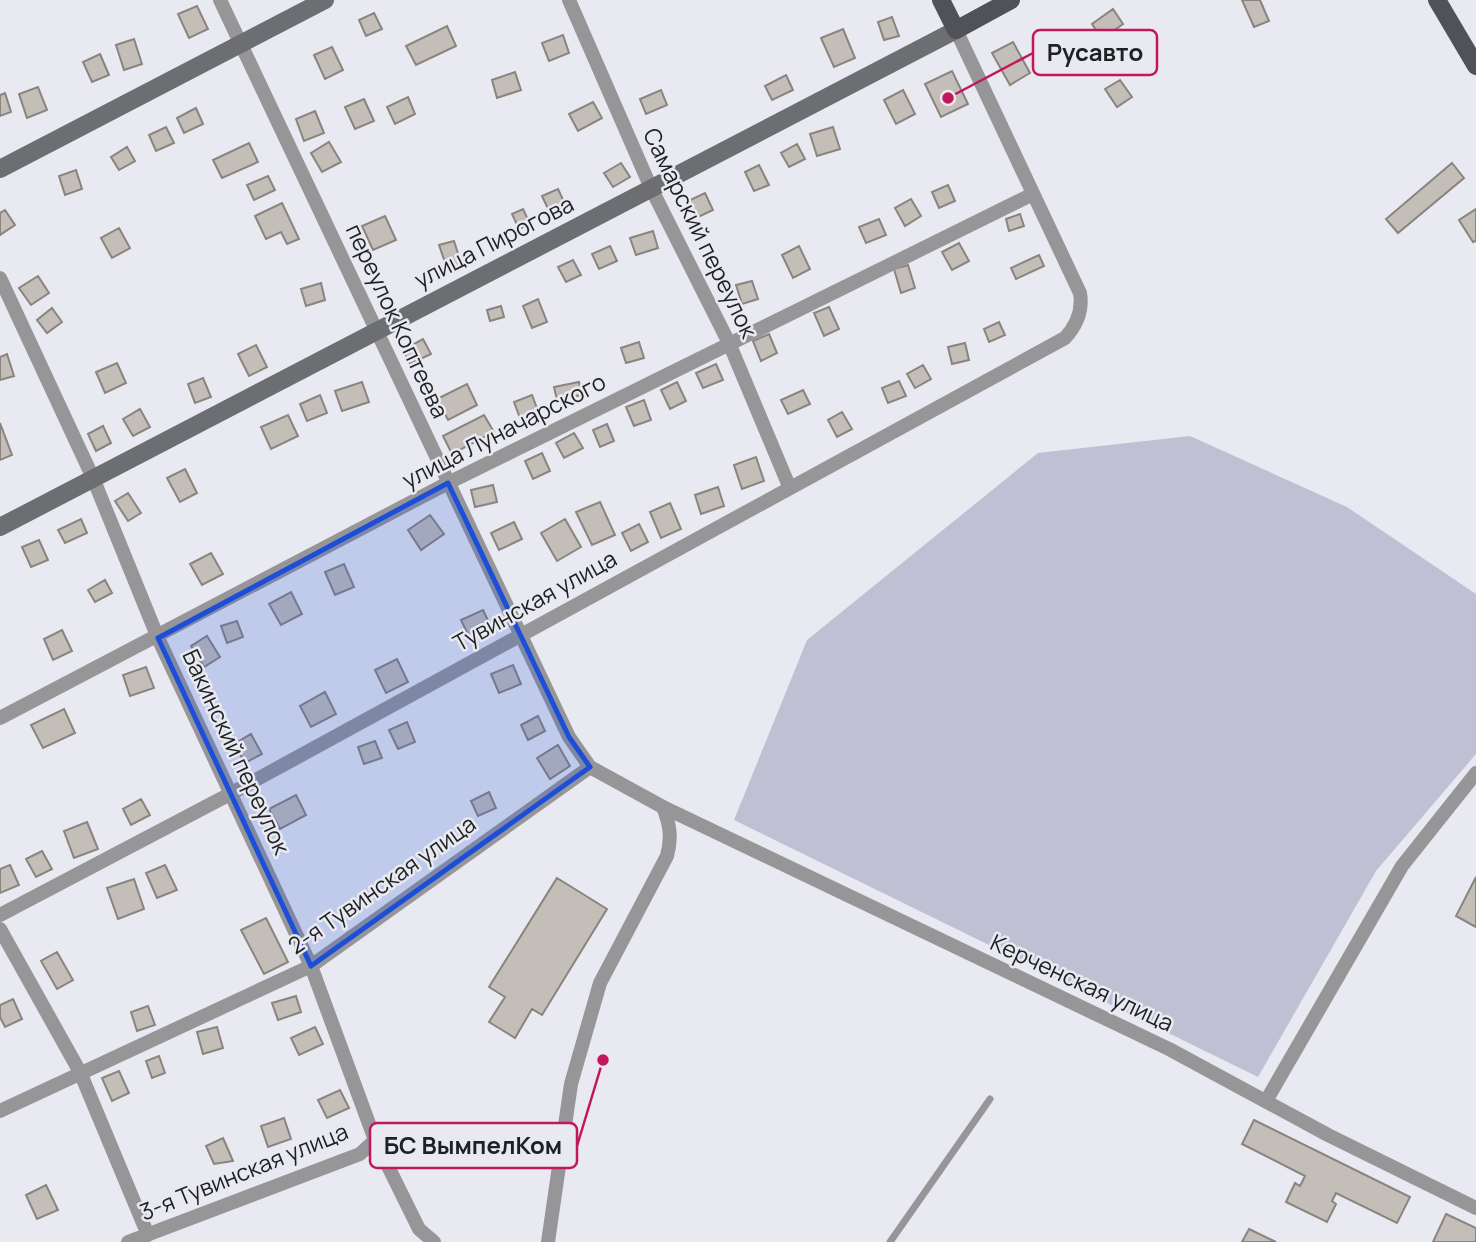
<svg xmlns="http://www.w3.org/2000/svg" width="1476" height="1242" viewBox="0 0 1476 1242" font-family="Manrope,sans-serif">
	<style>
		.green { fill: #bfc0d4 }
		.building { fill: #c4beb8; stroke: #8a847e; stroke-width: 2 }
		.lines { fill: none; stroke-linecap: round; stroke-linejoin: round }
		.lane { stroke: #969699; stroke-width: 7 }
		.street { stroke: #969699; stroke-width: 14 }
		.secondary { stroke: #6d6e72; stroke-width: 18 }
		.primary { stroke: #515257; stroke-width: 18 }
		.marked { fill: #1d4ed8; fill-opacity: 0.2; stroke: #1d4ed8; stroke-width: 5; stroke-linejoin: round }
		.labels { text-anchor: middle; stroke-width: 5; stroke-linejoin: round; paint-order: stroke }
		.street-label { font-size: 23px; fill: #1f2022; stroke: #e9e9f1 }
		.leader { fill: none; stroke: #c2185b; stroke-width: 2.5 }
		.callout-dot { fill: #c2185b; stroke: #e9e9f1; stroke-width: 2.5 }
		.callout { fill: #e9e9f1; stroke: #c2185b; stroke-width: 2.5 }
		.callout-label { font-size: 24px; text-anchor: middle; font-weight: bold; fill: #1f2022 }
	</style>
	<rect width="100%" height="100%" fill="#e9e9f1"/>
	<path class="green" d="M1190,436l157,71 129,87v160l-100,117 -118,206 -524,-257 73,-180 231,-187z"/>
	<path class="building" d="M1242,0h18l9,21 -15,6z
		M197,6l11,23 -19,9 -11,-24z
		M1113,9l10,15 -21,15 -10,-15z
		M374,13l8,16 -16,7 -7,-16z
		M892,17l7,19 -15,4 -6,-18z
		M447,26l9,20 -40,19 -10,-19z
		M843,29l12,29 -21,9 -13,-29z
		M563,35l6,18 -20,8 -7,-18z
		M134,39l8,25 -18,6 -8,-25z
		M1013,42l17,31 -20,12 -18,-32z
		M332,47l11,23 -18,9 -11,-24z
		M100,54l9,21 -17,7 -9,-20z
		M952,71l16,33 -27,13 -16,-33z
		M515,72l6,18 -24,8 -5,-18z
		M786,75l7,15 -21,10 -7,-14z
		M1120,80l12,17 -15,10 -12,-18z
		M38,87l9,23 -20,8 -8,-24z
		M661,90l6,15 -21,9 -6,-15z
		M903,90l12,24 -19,10 -12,-24z
		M5,93l6,19 -11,4v-21z
		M408,97l7,17 -20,10 -8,-17z
		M364,99l10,22 -19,8 -10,-22z
		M593,102l9,16 -24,13 -9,-17z
		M196,108l7,16 -19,9 -7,-15z
		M315,111l9,22 -20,8 -8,-22z
		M166,127l8,16 -18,8 -7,-16z
		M833,127l7,22 -23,7 -7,-22z
		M329,142l12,20 -19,10 -11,-19z
		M249,143l9,19 -36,16 -9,-18z
		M797,144l8,15 -16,8 -8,-14z
		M127,147l8,14 -16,9 -8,-13z
		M621,163l9,14 -17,10 -9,-14z
		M1452,163l12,15 -66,55 -12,-14z
		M759,165l10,20 -15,6 -9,-19z
		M76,170l6,19 -17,6 -6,-19z
		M268,176l7,14 -21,10 -7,-15z
		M948,185l7,16 -16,7 -7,-16z
		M558,189l8,17 -16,7 -8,-17z
		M705,193l8,17 -19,9 -8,-17z
		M911,199l10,17 -16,10 -10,-18z
		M282,203l17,36 -12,5 -6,-12 -15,7 -11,-23z
		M523,209l7,15 -11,5 -7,-15z
		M1476,209v32l-3,1 -14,-22z
		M5,210l10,15 -15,10v-22z
		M1020,214l4,12 -15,5 -3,-12z
		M385,216l11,24 -23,10 -11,-24z
		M879,219l7,16 -20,8 -7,-16z
		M119,228l11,20 -18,10 -11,-20z
		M653,231l5,17 -22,7 -6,-17z
		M454,241l8,25 -14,5 -9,-26z
		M959,243l10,18 -17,9 -10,-18z
		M610,246l7,15 -18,8 -7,-15z
		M799,246l11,23 -17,9 -11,-23z
		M1039,255l5,11 -28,13 -5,-11z
		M573,260l8,15 -15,7 -8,-15z
		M908,265l7,23 -14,5 -7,-24z
		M38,276l11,17 -18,12 -12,-17z
		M752,281l6,18 -16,5 -6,-19z
		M321,283l4,17 -19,6 -5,-17z
		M538,299l9,23 -15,6 -9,-22z
		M501,306l3,11 -14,4 -3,-11z
		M829,307l10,22 -15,7 -10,-23z
		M52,308l10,14 -15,11 -10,-13z
		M999,322l6,13 -16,7 -5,-13z
		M769,334l8,19 -16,8 -8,-20z
		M423,339l8,15 -21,10 -7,-14z
		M639,342l5,16 -18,5 -5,-15z
		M965,343l4,17 -17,4 -4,-17z
		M256,345l11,22 -18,9 -11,-22z
		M7,354l7,22 -14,4v-23z
		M117,363l9,20 -21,10 -9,-21z
		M716,364l7,16 -20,8 -7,-15z
		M923,365l8,14 -16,9 -8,-14z
		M203,378l8,19 -16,6 -7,-19z
		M899,381l7,15 -18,7 -6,-15z
		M362,382l7,20 -27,9 -7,-20z
		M579,382l3,13 -25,5 -3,-13z
		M677,382l9,19 -16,8 -9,-19z
		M467,384l10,21 -29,15 -11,-21z
		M803,390l7,14 -22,10 -7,-14z
		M320,395l7,18 -20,8 -7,-17z
		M532,395l6,16 -18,7 -6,-16z
		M644,400l7,20 -17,6 -8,-19z
		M140,409l10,18 -17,9 -10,-17z
		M842,412l10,17 -15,8 -9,-17z
		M288,415l10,21 -27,13 -10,-22z
		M484,415l10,17 -42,22 -9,-18z
		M0,423l12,32 -12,5z
		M607,424l7,17 -14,6 -7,-17z
		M103,426l8,17 -15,8 -8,-17z
		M574,433l9,15 -19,10 -8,-15z
		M542,453l8,18 -17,8 -8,-18z
		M756,457l8,24 -22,8 -8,-24z
		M185,469l12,24 -17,9 -13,-24z
		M493,485l4,17 -22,5 -4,-17z
		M718,487l6,19 -23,8 -6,-19z
		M128,493l13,20 -13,8 -13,-20z
		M600,502l15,33 -23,10 -16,-33z
		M670,503l11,26 -20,9 -11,-26z
		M430,515l14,19 -23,16 -13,-20z
		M81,519l6,14 -22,10 -7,-13z
		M565,519l16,28 -24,14 -16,-28z
		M514,522l8,17 -23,11 -8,-17z
		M639,524l9,18 -17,9 -9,-18z
		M39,540l9,20 -17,7 -9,-20z
		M211,553l12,21 -21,11 -12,-21z
		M344,564l10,23 -19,8 -10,-23z
		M105,580l7,13 -17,9 -7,-12z
		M291,592l11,22 -21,11 -12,-21z
		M483,610l9,19 -22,10 -9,-19z
		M237,621l6,16 -16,6 -6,-17z
		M62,630l10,21 -19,9 -9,-21z
		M207,636l13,21 -16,10 -13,-21z
		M397,659l11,23 -22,11 -11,-23z
		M513,665l8,19 -22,9 -8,-19z
		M146,667l8,21 -24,8 -7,-21z
		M325,692l11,22 -25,13 -11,-21z
		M64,709l11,24 -32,15 -12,-23z
		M538,716l7,15 -17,9 -7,-15z
		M407,722l8,20 -17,7 -9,-19z
		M251,734l11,20 -17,9 -11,-19z
		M375,741l7,17 -18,6 -6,-17z
		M558,745l12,21 -20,13 -13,-21z
		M489,792l7,16 -18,8 -7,-15z
		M296,795l10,20 -26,14 -11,-20z
		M141,799l9,16 -19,10 -8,-16z
		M87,822l11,27 -24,9 -10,-27z
		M42,851l10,18 -16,8 -10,-18z
		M10,865l9,20 -19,8v-24z
		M165,865l12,25 -20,8 -11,-25z
		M1476,877v50l-20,-11z
		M557,878l50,31 -65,106 -10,-6 -17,29 -26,-16 16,-25 -16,-10z
		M134,879l10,30 -26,10 -11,-31z
		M266,918l22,44 -24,12 -23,-44z
		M57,952l16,28 -16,9 -16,-28z
		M296,996l5,16 -23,8 -6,-17z
		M13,999l9,20 -17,8 -5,-10v-12z
		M148,1006l7,19 -18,6 -6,-19z
		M217,1027l6,21 -20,6 -6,-22z
		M315,1027l8,17 -24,11 -8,-17z
		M159,1056l6,17 -13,5 -6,-17z
		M119,1071l10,22 -17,8 -10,-23z
		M340,1090l9,18 -22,10 -9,-18z
		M284,1118l7,21 -23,8 -7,-21z
		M1254,1120l156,77 -13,26 -61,-30 -4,8 4,3 -9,18 -41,-20 9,-19 5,3 5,-10 -63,-32z
		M223,1138l10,23 -19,3 -8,-18z
		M46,1185l12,25 -21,9 -11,-24z
		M1446,1214l30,14v14h-43z
		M1249,1229l27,13h-34z"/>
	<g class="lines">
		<path class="lane" d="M890,1242l100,-143"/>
		<path class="street" d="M220,0l349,737 21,30 73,40c7,18 9,30 4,49l-67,127 -29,101 -23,158
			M569,0l82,188 78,155 60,143
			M0,278l93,200 65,160 153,328 64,174 44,89 15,13
			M0,718l448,-235 585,-289
			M663,807l506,242 159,86 148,73
			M0,915l230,-121 835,-456c12,-13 18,-27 15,-45l-124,-263
			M0,929l80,143 68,163
			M1266,1101l136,-235 74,-93
			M0,1111l311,-145 279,-199
			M128,1242l232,-88 15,-14"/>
		<path class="secondary" d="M0,169l325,-169
			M0,527l956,-497"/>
		<path class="primary" d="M941,0l15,30 55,-30
			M1437,0l39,66"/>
	</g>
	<path class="marked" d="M448,483l121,254 21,30 -279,199 -153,-328z"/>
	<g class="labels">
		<g class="street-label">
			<text transform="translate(700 233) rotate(64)" y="8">Самарский переулок</text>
			<text transform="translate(494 242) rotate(-27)" y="8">улица Пирогова</text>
			<text transform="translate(397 321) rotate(65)" y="8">переулок Коптеева</text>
			<text transform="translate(504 431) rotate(-27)" y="8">улица Луначарского</text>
			<text transform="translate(535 601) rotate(-29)" y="8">Тувинская улица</text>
			<text transform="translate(236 752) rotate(65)" y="8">Бакинский переулок</text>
			<text transform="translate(382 885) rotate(-35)" y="8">2-я Тувинская улица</text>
			<text transform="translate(1082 983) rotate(25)" y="8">Керченская улица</text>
			<text transform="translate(244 1172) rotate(-22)" y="8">3-я Тувинская улица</text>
		</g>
	</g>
	<path class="leader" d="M948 98L1033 53M603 1060L577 1146"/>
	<g class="callout-dot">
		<circle cx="948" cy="98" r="7"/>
		<circle cx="603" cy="1060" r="7"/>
	</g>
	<g class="callout">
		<rect x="1033" y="30" width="124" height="45" rx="7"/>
		<rect x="370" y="1123" width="207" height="45" rx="7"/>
	</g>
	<g class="callout-label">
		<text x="1095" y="61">Русавто</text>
		<text x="473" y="1154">БС ВымпелКом</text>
	</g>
</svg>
